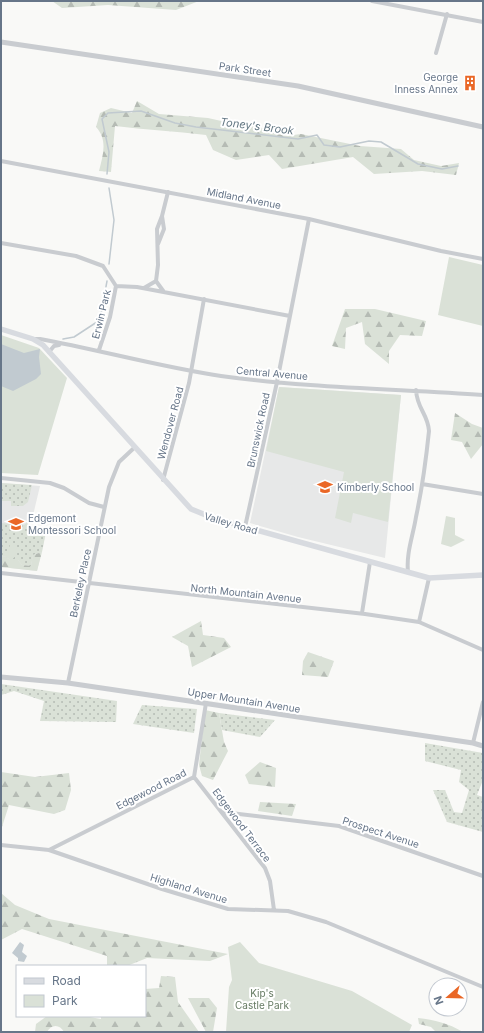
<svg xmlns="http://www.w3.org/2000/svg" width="484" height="1033" viewBox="0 0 484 1033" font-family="Inter,sans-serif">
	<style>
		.built { fill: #e7e8e8 }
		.grass { fill: url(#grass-dots) }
		.forest { fill: url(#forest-firs) }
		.green { fill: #dae1d7 }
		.water { fill: #c1cad0 }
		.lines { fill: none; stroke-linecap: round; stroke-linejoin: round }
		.stream { stroke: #c1cad0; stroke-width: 1.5 }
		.minor { stroke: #c9ccd0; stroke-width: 4 }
		.tertiary { stroke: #c9ccd0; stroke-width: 5 }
		.secondary { stroke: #d8dbe0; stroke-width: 5.5 }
		.labels { text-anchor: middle; stroke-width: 4; stroke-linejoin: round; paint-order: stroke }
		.street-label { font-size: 10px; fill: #677689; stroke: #fff }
		.poi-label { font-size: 10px; fill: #677689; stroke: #fff; text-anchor: start }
		.park-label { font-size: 10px; fill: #657a62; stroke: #fff }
		.water-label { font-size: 11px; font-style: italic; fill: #637783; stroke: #fff }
	</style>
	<defs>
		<pattern id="grass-dots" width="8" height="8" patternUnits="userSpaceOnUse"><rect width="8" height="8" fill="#dae1d7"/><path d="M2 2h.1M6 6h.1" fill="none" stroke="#b5bbb4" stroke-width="1.8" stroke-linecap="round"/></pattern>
		<pattern id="forest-firs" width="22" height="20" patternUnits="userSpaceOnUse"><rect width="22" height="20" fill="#dae1d7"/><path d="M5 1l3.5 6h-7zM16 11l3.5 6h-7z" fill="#b5bbb4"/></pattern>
	</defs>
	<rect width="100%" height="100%" fill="#f9f9f7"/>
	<path class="built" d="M279,387l122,8 -16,163 -87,-21 -48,-14z
		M1,483l39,3 -10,42 16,4 -9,39 -36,-4z"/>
	<path class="grass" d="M1,483l31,2 -4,17 -5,4h-12v-5h-10z
		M32,519l-2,9 16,4 -4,20 -9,3 -2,11 -9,-1 -4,-5h-8l-4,-3 -5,-1v-33l23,2z
		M1,684l116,17 -1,21 -76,-1 4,-20 -30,-10 -13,4z
		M142,705l55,4 -3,24 -61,-9z
		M219,713l56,7 -15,17 -38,-7z
		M425,743l58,10v27l-6,15 6,2v35l-36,-10 -14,-32h12l9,22 8,1 7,-23 -10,-8 2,-12 -36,-9z"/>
	<path class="forest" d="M52,1h147l-23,9 -68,-5 -46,3z
		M137,101l22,13 49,4 31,7 11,-2 24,10 12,3 15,-2 59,12 41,3 13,11 27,6 18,-3 -3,12 -34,-4 -48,3 -21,-17 -71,12 -13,-14 -33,5 -23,-10 -7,-15c-31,-4 -61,-5 -91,-9l-4,46 -12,-1c4,-16 9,-31 -3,-44l4,-14 11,-5 21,5z
		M345,309h30l51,12 -4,15 -22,-1 -11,16v13l-24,-20 -3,-22 -16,6 -1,21 -13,-3z
		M455,413l17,11 11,4v16l-12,15 -9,-17 -11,-2z
		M42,552l-5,19 -36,-4v-11l5,1 4,3h8l4,5 9,1 2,-11z
		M201,621l2,14 21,3 7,9 -39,20 -4,-21 -16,-9z
		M308,652l26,9 -6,16 -26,-2 1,-14z
		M205,710l14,3 5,29 4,9 -15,29 -11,-4 -3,-11z
		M260,762l16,6 -1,19 -26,-3 -4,-9z
		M1,772l34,5 34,-4 2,17 -6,20 -11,4 -45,-9 -8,25z
		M260,802l36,2 -4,12 -34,-5z
		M1,893l14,12 34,14 179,35 -18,7 -63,-3 -20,8h-20v-10l-85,-27 -21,11z
		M161,976l14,1 3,25 21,30h-135c-4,-8 -13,-8 -17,0h-12l1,-8 11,-8h37l17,3v-3h44v-27l14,-1z
		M188,998h21l8,10 -4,24h-7z
		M418,1018c17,2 30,5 45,14h-27l-5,-5 -12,-3z"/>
	<path class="green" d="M449,257l34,8v61l-45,-11z
		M1,335l38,13 28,30 -29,97 -37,-2z
		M279,387l122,8 -13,127 -35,-9 -2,10 -16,-5 9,-46 -78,-21z
		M446,516l9,2v17l10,5 -14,7 -10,-3z
		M10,544l7,1 -3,13 -6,-1z
		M240,942l19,21 93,28 60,34 -3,7h-183l3,-45 3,-7 -4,-33z"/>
	<path class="water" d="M1,344l23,9 16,-4 -1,8 2,17 -5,5 -23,12 -12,-5z
		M20,942l4,3 -2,7 5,4 -3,6 -6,-1v-3l-6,-5z"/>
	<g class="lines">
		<path class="stream" d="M107,174l2,-22 -7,-33 6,-6 33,-2 34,12 21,4 102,12 19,-4 7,10 16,2 29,-6 12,1 37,22 24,5 16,-3
			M109,264l5,-44 -5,-32
			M63,339l11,-2 26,-17 7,-39"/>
		<path class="minor" d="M372,1l111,21
			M436,53l11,-39
			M1,161l308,58 132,32 42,8
			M1,243l75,13 27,10 13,20
			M158,244l6,-15 -2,-13
			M116,286l21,1 153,29
			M144,288l12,-7
			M164,292l-8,-11 2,-16 -1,-36 5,-13 6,-24
			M34,339h6c60,11 120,28 181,37 86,12 175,13 262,19
			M99,350l11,-33 6,-31
			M49,352l5,-6 5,-1
			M1,478l49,5 14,5 25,15 15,4
			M163,480l26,-97 15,-84
			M422,484l61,10
			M245,527l32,-145 32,-163
			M408,572c-2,-19 5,-36 8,-55 6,-28 10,-57 13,-86 -1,-17 -12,-22 -13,-41
			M1,573l364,41 54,8 64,28
			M362,613l8,-51
			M419,622l10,-44
			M68,683l41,-196 10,-25 15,-14
			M473,743l10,-41
			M194,777l71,91 5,13 4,29
			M222,812l117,14 144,50
			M1,845l48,5 113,39 66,20 60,2 38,11 157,65
			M49,850l145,-73 12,-74"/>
		<path class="tertiary" d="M1,42l297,44 185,41
			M1,677l67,6 405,60 10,3"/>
		<path class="secondary" d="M1,329l32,10 10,6 148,164 22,9 216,60 54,-3"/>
	</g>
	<defs>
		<g id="building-bare" transform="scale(1.2)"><path d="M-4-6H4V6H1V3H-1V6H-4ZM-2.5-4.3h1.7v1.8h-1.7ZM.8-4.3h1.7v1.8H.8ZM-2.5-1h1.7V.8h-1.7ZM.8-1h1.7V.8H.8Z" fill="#ea6726" stroke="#fff" stroke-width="2.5" paint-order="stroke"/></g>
		<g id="school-bare" transform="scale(1.2)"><path d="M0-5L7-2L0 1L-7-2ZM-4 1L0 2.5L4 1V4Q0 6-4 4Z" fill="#ea6726" stroke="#fff" stroke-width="2.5" paint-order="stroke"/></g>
	</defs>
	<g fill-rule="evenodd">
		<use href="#building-bare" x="470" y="83"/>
		<use href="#school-bare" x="325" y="487"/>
		<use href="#school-bare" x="16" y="524"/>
	</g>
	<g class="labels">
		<g class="street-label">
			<text transform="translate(245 69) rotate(8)" y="4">Park Street</text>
			<text transform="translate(244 198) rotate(11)" y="4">Midland Avenue</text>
			<text transform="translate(101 314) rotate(-76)" y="4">Erwin Park</text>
			<text transform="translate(272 373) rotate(5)" y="4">Central Avenue</text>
			<text transform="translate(170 423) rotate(-75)" y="4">Wendover Road</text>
			<text transform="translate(258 430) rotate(-78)" y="4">Brunswick Road</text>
			<text transform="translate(231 523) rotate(16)" y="4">Valley Road</text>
			<text transform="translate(80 583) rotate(-78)" y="4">Berkeley Place</text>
			<text transform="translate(246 593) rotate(6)" y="4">North Mountain Avenue</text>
			<text transform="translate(244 700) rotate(9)" y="4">Upper Mountain Avenue</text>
			<text transform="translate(151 789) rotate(-27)" y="4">Edgewood Road</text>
			<text transform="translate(242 825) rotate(53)" y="4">Edgewood Terrace</text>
			<text transform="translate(381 832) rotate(18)" y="4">Prospect Avenue</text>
			<text transform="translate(189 888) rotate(17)" y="4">Highland Avenue</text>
		</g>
		<g class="poi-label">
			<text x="458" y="81" text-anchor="end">George<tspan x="458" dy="12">Inness Annex</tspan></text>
			<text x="337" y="491">Kimberly School</text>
			<text x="28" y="522">Edgemont<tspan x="28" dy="12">Montessori School</tspan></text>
		</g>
		<g class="park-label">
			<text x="262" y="997">Kip's<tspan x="262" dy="12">Castle Park</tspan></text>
		</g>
		<g class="water-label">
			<text transform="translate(257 126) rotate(7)" y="4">Toney's Brook</text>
		</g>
	</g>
	<rect width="484" height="1033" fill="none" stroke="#677689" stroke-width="4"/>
	<rect x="16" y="965" width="130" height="52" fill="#ffffff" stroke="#c2c8d0"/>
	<rect x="24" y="978" width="20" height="6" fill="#d8dbe0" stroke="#c2c8d0"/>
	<text x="52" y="985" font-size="12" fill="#677689">Road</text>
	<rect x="24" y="995" width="20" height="12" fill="#dae1d7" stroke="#c2c8d0"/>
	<text x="52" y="1005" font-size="12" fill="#677689">Park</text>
	<g transform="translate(448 997) rotate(250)"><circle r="19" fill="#ffffff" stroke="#c2c8d0"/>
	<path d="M0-3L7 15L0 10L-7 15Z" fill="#ea6726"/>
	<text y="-6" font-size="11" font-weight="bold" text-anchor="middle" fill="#677689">N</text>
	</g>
</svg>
